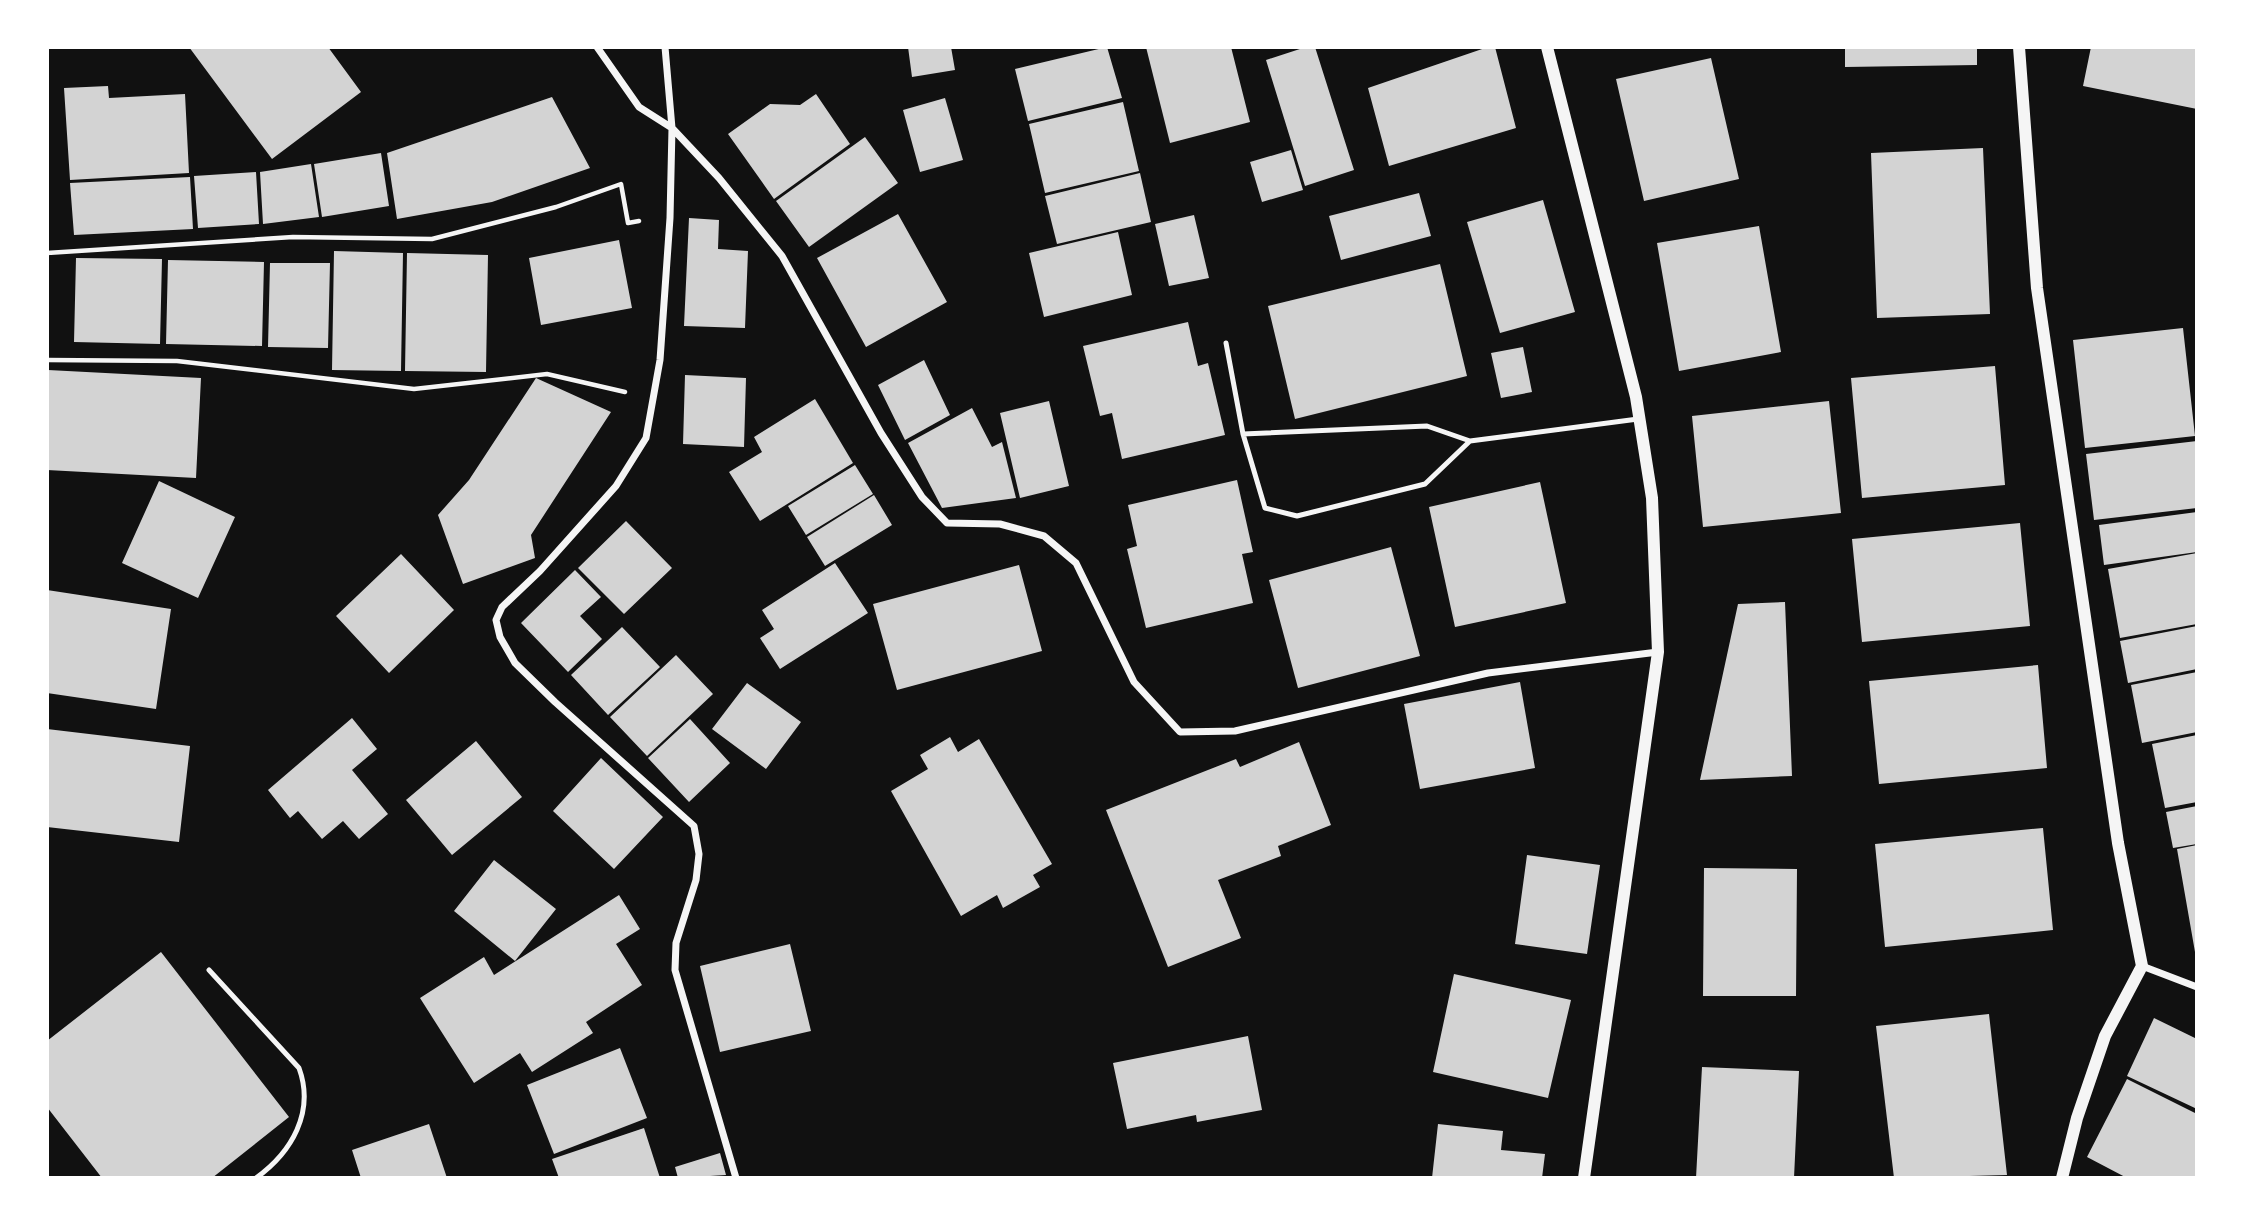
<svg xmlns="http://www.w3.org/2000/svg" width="2244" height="1225" viewBox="0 0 2244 1225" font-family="Figtree,sans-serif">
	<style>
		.building { fill: #d3d3d3 }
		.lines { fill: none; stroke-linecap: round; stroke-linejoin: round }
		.path { stroke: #f5f5f5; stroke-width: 4.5 }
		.service { stroke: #f5f5f5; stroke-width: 5 }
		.minor { stroke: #f5f5f5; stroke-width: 7 }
		.tertiary { stroke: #f5f5f5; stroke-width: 12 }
	</style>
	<rect width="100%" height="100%" fill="#111"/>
	<path class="building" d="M189,47h139l33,45 -89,67z
		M908,47h43l4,23 -43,7z
		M1107,47l15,51 -94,23 -13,-52z
		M1146,47h85l19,75 -80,21z
		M1306,47h9l39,123 -49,16 -39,-126z
		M1488,47h7l21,81 -127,38 -21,-78z
		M1845,47h132v18l-132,2z
		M2091,47h106v62l-114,-23z
		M1711,58l28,121 -95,22 -28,-122z
		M108,86l1,12 76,-4 4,79 -119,7 -6,-92z
		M816,94l34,50 -76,55 -46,-65 42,-30 30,1z
		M552,97l38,71 -98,34 -95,17 -10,-66z
		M945,98l18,62 -43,12 -17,-62z
		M1123,102l16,69 -94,22 -16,-69z
		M865,137l33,46 -89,64 -33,-46z
		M1983,148l7,166 -113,4 -6,-165z
		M1291,150l12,40 -41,12 -12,-40z
		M381,153l8,53 -67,11 -8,-53z
		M311,164l8,53 -56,7 -3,-52z
		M256,172l3,52 -61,4 -4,-52z
		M1140,173l11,49 -94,22 -12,-48z
		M190,177l3,52 -119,6 -4,-52z
		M1419,193l12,43 -90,24 -12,-44z
		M1543,200l32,112 -75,21 -33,-111z
		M898,214l49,88 -81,45 -49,-89z
		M1194,215l15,63 -40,8 -14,-62z
		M689,218l30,2 -1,29 30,2 -3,77 -61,-2z
		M1759,226l22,126 -102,19 -22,-128z
		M1118,232l14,63 -88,22 -15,-64z
		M619,240l13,68 -91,17 -12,-67z
		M334,251l69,2 -2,118 -69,-1z
		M407,253l81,2 -2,117 -81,-1z
		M76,258l86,1 -2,85 -86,-2z
		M168,260l96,2 -2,84 -96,-2z
		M270,263h60l-2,85 -60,-1z
		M1440,264l27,112 -172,43 -27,-113z
		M1188,322l10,44 10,-3 17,72 -103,24 -10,-46 -12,3 -17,-70z
		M2183,328l12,108 -110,12 -12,-108z
		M1523,347l9,45 -31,6 -10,-45z
		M924,360l26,55 -45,25 -27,-55z
		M1995,366l10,119 -143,13 -11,-120z
		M48,370l153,8 -5,100 -149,-8z
		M685,375l61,3 -2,69 -61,-3z
		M536,378l75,34 -80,123 4,23 -72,26 -25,-69 31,-35z
		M815,399l38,64 -93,58 -31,-49 33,-20 -8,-15z
		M1049,401l20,85 -49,12 -20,-85z
		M1829,401l12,112 -138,14 -11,-111z
		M972,408l20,39 10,-5 14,56 -74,10 -34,-65z
		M2197,441v67l-103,12 -8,-66z
		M855,465l18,29 -67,41 -18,-29z
		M1237,480l16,72 -11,2 11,49 -107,25 -19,-79 10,-3 -9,-41z
		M159,481l76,36 -37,81 -76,-35z
		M1540,482l26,121 -111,24 -26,-120z
		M874,495l18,30 -67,41 -18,-29z
		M2197,512v40l-93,13 -5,-40z
		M626,521l46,47 -48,46 -46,-46z
		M2020,523l10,103 -168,16 -10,-103z
		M1391,547l29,109 -122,32 -29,-108z
		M2197,553v71l-77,14 -12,-69z
		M401,554l53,56 -65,63 -53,-57z
		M835,563l33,50 -88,56 -20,-31 14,-9 -12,-19z
		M1019,565l23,86 -145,39 -24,-86z
		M575,570l26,27 -21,19 22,23 -34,33 -47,-49z
		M47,590l124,19 -15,100 -109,-16z
		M1785,602l7,174 -92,4 38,-176z
		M2197,626v43l-69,14 -8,-42z
		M622,627l38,40 -52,48 -37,-40z
		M676,655l37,39 -66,62 -37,-39z
		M2038,665l9,103 -168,16 -10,-103z
		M2197,672v60l-55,11 -11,-58z
		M1520,682l15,86 -115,21 -16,-85z
		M747,683l54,39 -35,47 -54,-40z
		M352,718l25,31 -25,21 36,44 -29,25 -16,-18 -21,18 -24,-28 -8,7 -22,-28z
		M690,719l40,44 -41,39 -41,-44z
		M47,729l143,17 -11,96 -132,-15z
		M2197,735v67l-32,6 -13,-64z
		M950,737l8,15 21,-13 73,125 -19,11 7,12 -37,21 -6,-13 -36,21 -70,-125 37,-22 -8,-14z
		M476,741l46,56 -70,58 -46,-55z
		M1299,742l32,83 -53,21 3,10 -63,24 23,58 -73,29 -62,-157 130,-51 4,8z
		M601,758l62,59 -49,52 -61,-58z
		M2197,806v38l-24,4 -7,-36z
		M2043,828l10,102 -168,17 -10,-103z
		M2197,845v107h-2l-18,-103z
		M1527,855l73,10 -13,89 -72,-10z
		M494,860l62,49 -41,52 -61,-50z
		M1704,868l93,1 -1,127h-93z
		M619,895l21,34 -24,15 26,41 -56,37 7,11 -61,39 -12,-19 -46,30 -54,-85 64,-41 10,18z
		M790,944l21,87 -91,21 -20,-86z
		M161,952l128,165 -77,61h-110l-55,-71v-66z
		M1454,974l117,26 -23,98 -115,-26z
		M1989,1014l18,161 -113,3 -18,-152z
		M2154,1018l43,21v70l-70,-33z
		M1248,1036l14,74 -65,12 -1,-7 -69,14 -14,-66z
		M620,1048l27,70 -93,36 -27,-69z
		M1702,1067l97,4 -5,107h-98z
		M2127,1079l70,35v64h-70l-40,-21z
		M429,1124l18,54h-86l-9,-28z
		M1438,1124l65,7 -2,19 44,4 -3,24h-110z
		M644,1128l16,50h-101l-7,-19z
		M720,1153l6,22 -48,3 -3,-11z"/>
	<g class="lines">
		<path class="path" d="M47,253l246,-16 139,2 124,-32 65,-23 7,39 11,-2
			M47,360l130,1 237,28 133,-15 78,18"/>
		<path class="service" d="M1226,343l17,91 22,74 32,8 128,-32 45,-43 168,-22
			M1243,434l184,-8 43,15
			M209,970l90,98c16,44 -7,84 -43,110"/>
		<path class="minor" d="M597,47l42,60 33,21 47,50 63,78 99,177 41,64 25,26 53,1 44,12 32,27 58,119 46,50 55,-1 253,-58 170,-21
			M665,47l7,81 -2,90 -10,142 -14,78 -30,48 -76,85 -38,36 -6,13 4,17 15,26 40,39 139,124 5,28 -3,26 -20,63 -1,27 61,208
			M2142,966l55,21"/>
		<path class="tertiary" d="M1547,47l89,350 16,101 6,154 -74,526
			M2019,47l18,241 81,555 24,123 -37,70 -28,82 -15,60"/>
	</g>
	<rect width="2244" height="1225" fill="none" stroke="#ffffff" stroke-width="98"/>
</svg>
